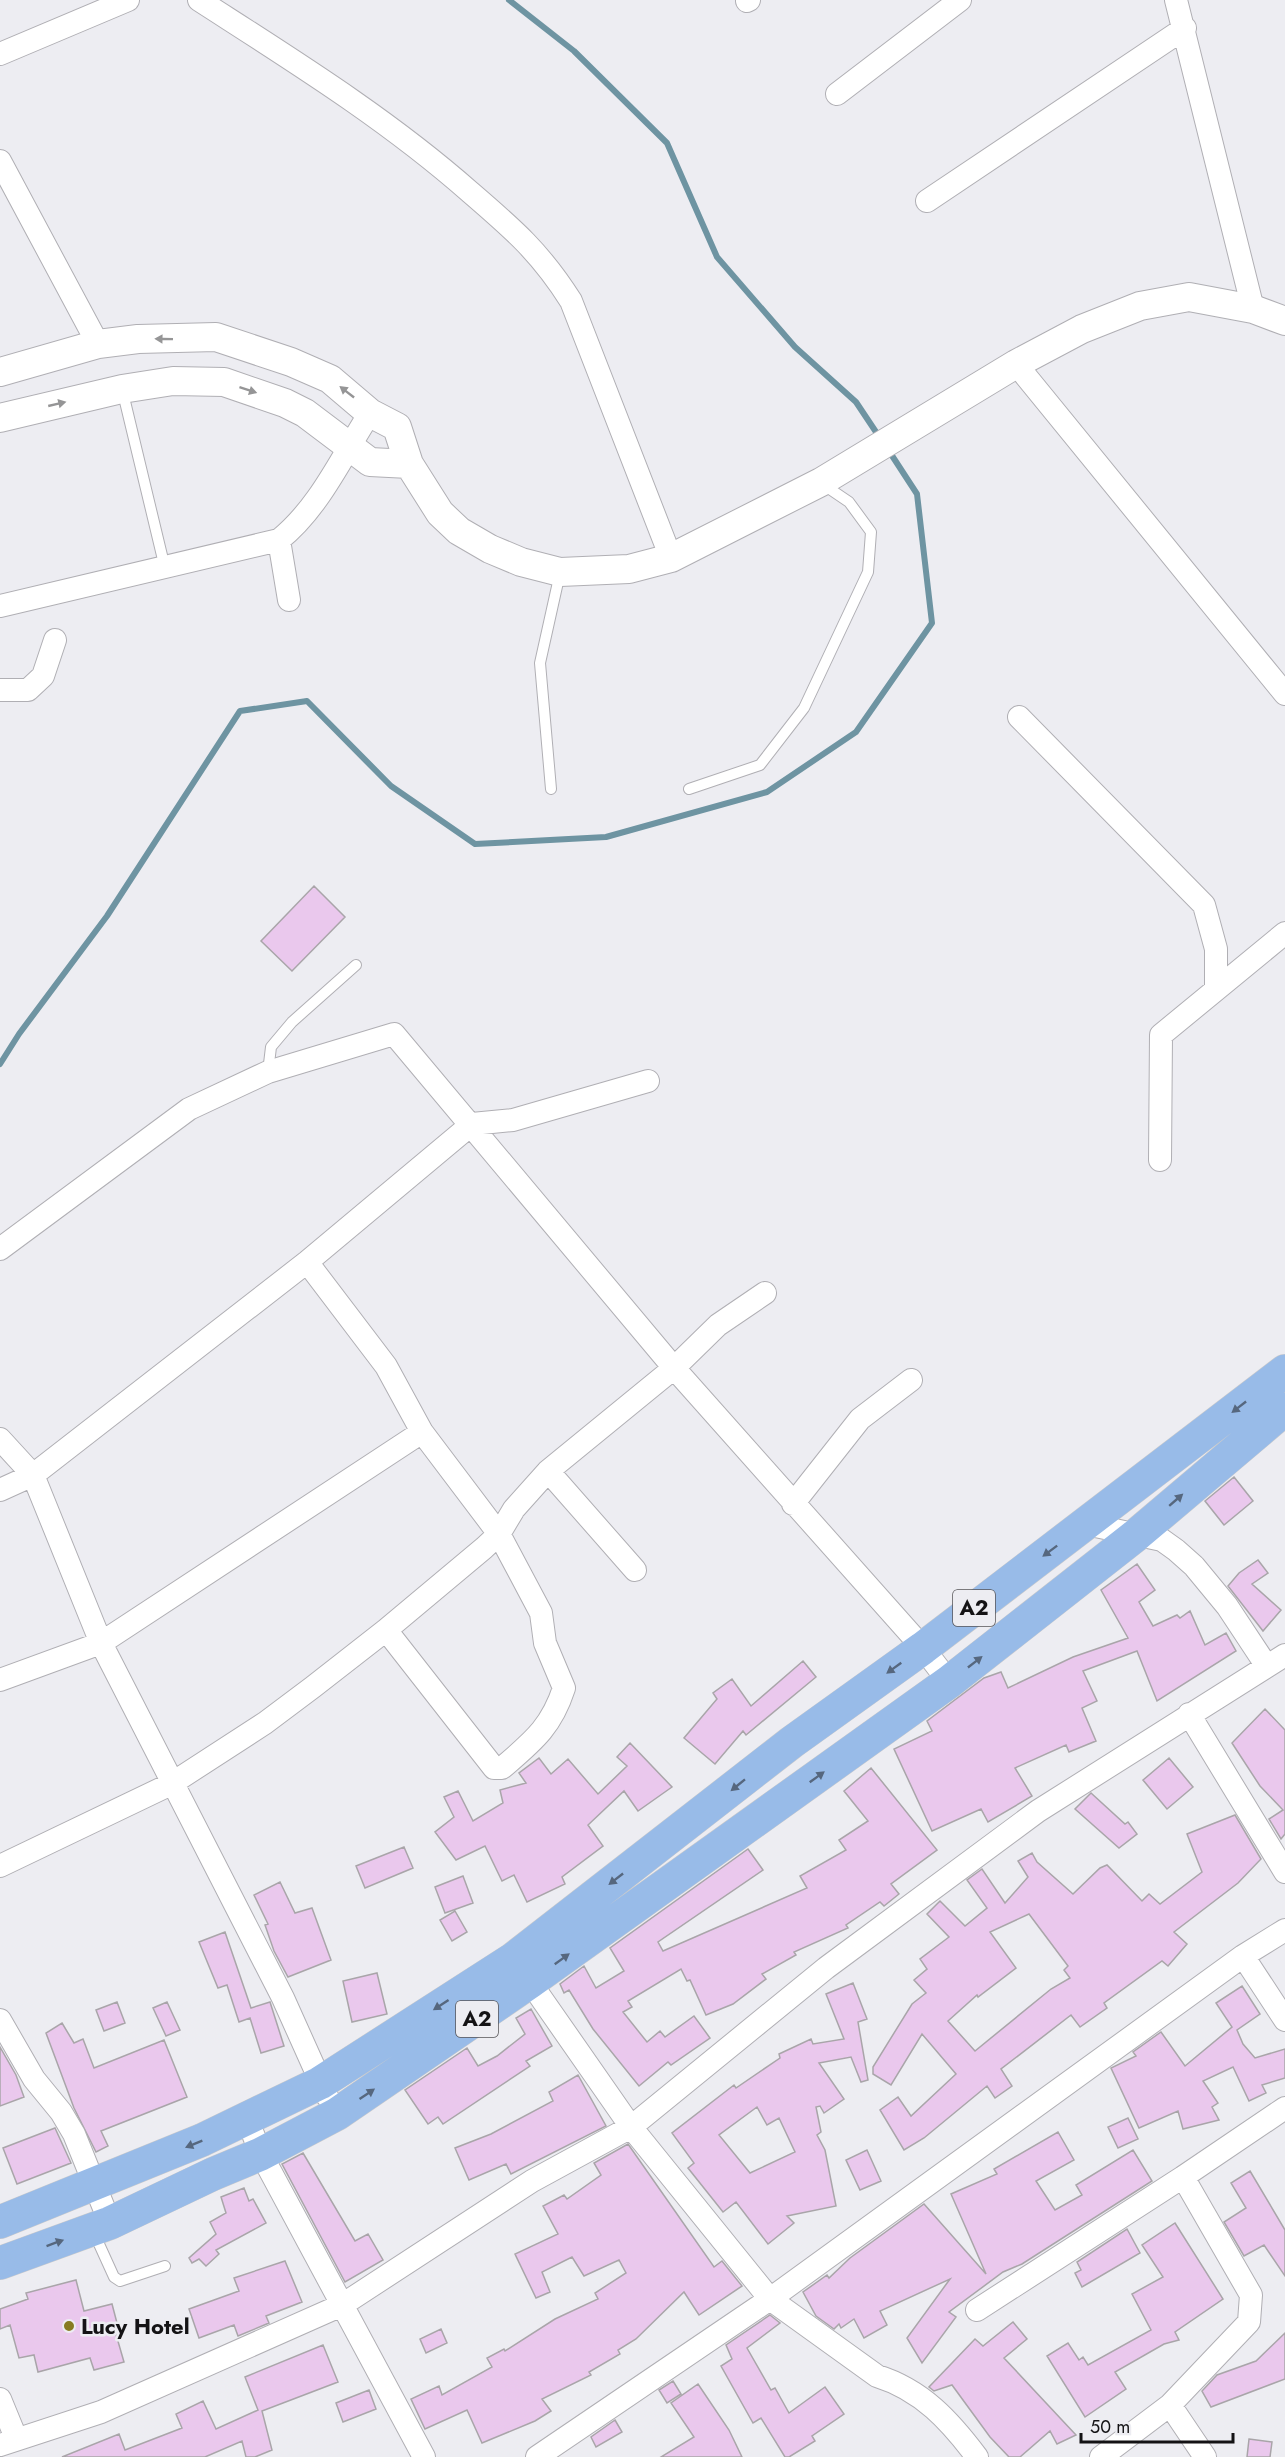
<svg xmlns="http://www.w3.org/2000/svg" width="1285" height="2457" viewBox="0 0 1285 2457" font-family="Jost,sans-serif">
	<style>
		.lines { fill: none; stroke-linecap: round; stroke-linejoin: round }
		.stream { stroke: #6e94a2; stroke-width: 6 }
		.building { fill: #eac8ed; stroke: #a9a5a9; stroke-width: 1.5; fill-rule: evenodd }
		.service-casing { stroke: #b0afb4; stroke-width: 12 }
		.minor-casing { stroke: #b0afb4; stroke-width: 24 }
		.tertiary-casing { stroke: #b0afb4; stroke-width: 30 }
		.trunk-casing { stroke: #cbcbcc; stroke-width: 34 }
		.service { stroke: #fff; stroke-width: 10 }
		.minor { stroke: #fff; stroke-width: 22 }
		.tertiary { stroke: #fff; stroke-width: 28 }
		.trunk { stroke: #98bbe8; stroke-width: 33 }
		.oneway { fill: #959596 }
		.oneway2 { fill: #56677e }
		.poi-dot { fill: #887b21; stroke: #ededf2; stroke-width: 2 }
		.labels { text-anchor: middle; stroke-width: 5; stroke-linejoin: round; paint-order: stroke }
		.shield { fill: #ededf2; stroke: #555457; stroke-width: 1.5 }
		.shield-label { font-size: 21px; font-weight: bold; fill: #141315 }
		.poi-label { font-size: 22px; font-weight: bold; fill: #141315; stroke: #ededf2; text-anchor: start }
	</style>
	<rect width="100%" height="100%" fill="#ededf2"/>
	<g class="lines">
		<path class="stream" d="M509,0l65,51 93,92 50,114 78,90 61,55 24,36
			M0,1064l19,-30 88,-118 133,-205 67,-10 84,85 84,58 131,-7 161,-45 89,-60 76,-109 -15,-129 -28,-43"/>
	</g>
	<path class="building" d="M314,886l31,31 -53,54 -31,-30z
		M1234,1477l19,24 -29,24 -19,-24z
		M1258,1560l10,13 -16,11 29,26 -18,21 -35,-45 11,-13z
		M1137,1564l18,26 -16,12 14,24 24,-11 3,3 10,-7 15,34 21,-12 10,18 -79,50 -20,-50 -54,20 14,30 -15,7 14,33 -27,11 -3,-7 -51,23 17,28 -44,26 -7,-13 -49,22 -38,-82 38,-18 -5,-10 57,-43 17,-6 7,16 65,-31 55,-19 -27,-48z
		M803,1661l13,16 -70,58 -3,-4 -28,33 -31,-26 33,-39 -4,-6 19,-14 19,27z
		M1265,1709l20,21v104l-4,5 -12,-20 14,-9 -23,-24 -28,-43z
		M630,1743l42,44 -34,24 -14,-20 -36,34 15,21 -41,31 3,7 -38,18 -13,-27 -12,6 -17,-35 -29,14 -21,-28 19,-15 -10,-20 14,-6 15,30 30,-18 -3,-13 26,-7 -7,-10 20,-15 12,16 17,-15 30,35 29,-28 -10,-9z
		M1169,1758l24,29 -26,22 -24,-29z
		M871,1768l66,82 -46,34 8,10 -15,12 -4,-4 -34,23 2,3 -54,24 2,3 -34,19 4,5 -33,25 -27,11 -16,-35 -3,1 -6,-12 -53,32 4,6 -9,5 24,30 13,-11 5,6 29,-21 16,22 -39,27 -3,-3 -29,24 -46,-57 -24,-39 -5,3 -4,-9 24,-18 12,22 28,-17 -14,-23 138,-99 15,21 -105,72 5,9 144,-63 -7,-12 46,-26 -7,-10 29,-19 -24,-30z
		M1091,1793l34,31 3,-2 9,12 -18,14 -44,-39z
		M1235,1815l26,44 -23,24 -64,49 13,12 -19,22 -6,-5 -58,42 3,5 -27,19 -9,-12 -70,54 11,17 -17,12 -8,-12 -63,52 -20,12 -24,-40 18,-13 13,19 45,-42 -34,-40 -31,51 -18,-11v-7l39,-63 14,-11 -12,-13 13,-11 -7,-10 29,-22 -22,-23 13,-13 25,25 22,-18 -20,-28 15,-11 23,34 23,-26 -10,-16 14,-8 5,9 36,32 27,-26 7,-3 35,36 7,-7 11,10 42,-32 -15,-38zM1029,1914l39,52 -4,4 6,8 -19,11 -76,62 -27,-30 29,-26 1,2 38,-29 -26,-36z
		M404,1847l9,21 -48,20 -9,-22z
		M463,1876l10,27 -28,10 -10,-26z
		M280,1882l15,31 17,-5 19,52 -43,17 -14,-26 -9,-26 3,-1 -14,-29z
		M455,1911l12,21 -15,9 -12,-21z
		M225,1932l26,76 19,-6 14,44 -23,7 -11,-35 -11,4 -12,-37 -9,3 -19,-46z
		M377,1973l10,41 -35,8 -9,-41z
		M853,1983l14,36 -9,3 10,58 -7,2 -10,-25 -32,6 25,36 -20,14 -4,-7 -4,1 5,25 -4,3 8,15 11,56 -49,10 7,7 -26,21 -32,-42 -13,10 -35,-44 6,-5 -22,-30 62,-48 2,3 44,-30 -1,-4 32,-15 2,5 31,-5 -18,-45zM757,2107l10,18 12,-7 16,34 -45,21 -31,-38z
		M1242,1986l18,28 -23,16 6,14 12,14 30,-9v29l-23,7 4,8 -17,8 -16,-34 -30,14 15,22 -6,4 7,13 -36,9 -5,-18 -39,17 -28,-60 25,-12 -3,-4 28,-20 24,34 47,-39 -16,-24z
		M117,2002l8,21 -21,8 -8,-21z
		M167,2002l13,28 -14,6 -13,-28z
		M531,2009l21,37 -26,15 4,5 -87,58 -5,-7 -10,7 -23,-34 62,-42 11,18 19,-10 28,-22 -9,-16z
		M62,2023l12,20 9,-4 11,29 70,-28 23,57 -86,34 7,15 -12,6 -22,-44 -28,-75z
		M0,2047l16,28 8,22 -24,9z
		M578,2075l28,51 -95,48 -5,-10 -37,16 -14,-32 36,-14 62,-33 -4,-9z
		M1128,2118l10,21 -20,9 -10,-21z
		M55,2128l16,35 -54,21 -14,-36z
		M1058,2132l16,28 -38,21 19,29 27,-15 -6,-10 57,-35 19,31 -130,83 -19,8 -54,40 7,5 -34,46 -15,-25 43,-59 -70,32 7,14 -23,13 -10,-19 -13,9 -2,-4 -5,5 -18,-13 -13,-24 24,-17 2,3 21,-20 74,-54 62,70 -35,-80 46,-20 -3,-5z
		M628,2144l86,123 8,-6 20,25 -43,29 -15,-23 -48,47 -18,11 2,4 -31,18 2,3 -49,24 9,12 -16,10 -53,22 -15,-33 -42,19 -14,-30 28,-13 3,9 50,-28 -5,-9 17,-9 1,2 50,-32 43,-20 -3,-6 31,-20 -7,-13 -35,16 -12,-19 -30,15 8,20 -14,6 -21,-44 43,-20 -15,-28 21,-11 3,4 34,-24 -7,-12z
		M867,2150l14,31 -21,9 -14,-30z
		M303,2153l52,88 13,-7 15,26 -38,22 -63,-118z
		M1250,2171l35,59v46l-21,-31 -20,11 -20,-34 22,-14 -15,-25z
		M244,2188l5,13 4,-2 13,24 -50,27 3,4 -13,12 -7,-7 -7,4 -3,-5 27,-24 -6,-12 16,-9 -5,-16z
		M1175,2223l48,76 -48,33 4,8 -15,4 -49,28 11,17 -41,28 -38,-61 21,-13 11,17 4,-3 5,8 63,-35 -19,-36 31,-17 -21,-32z
		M1127,2229l13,24 -58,34 -7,-14 6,-3 -4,-8z
		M285,2261l17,41 -36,14 3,7 -31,13 -4,-11 -35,13 -10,-29 50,-18 -5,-13z
		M76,2280l8,31 28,-7 5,19 -4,1 11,38 -30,8 -4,-12 -52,14 -4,-17 -15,3 -9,-33 -10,4v-20l28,-10 -2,-6z
		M770,2315l10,8 -33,25 24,42 4,-2 14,25 36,-26 19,27 -32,22 3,5 -26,16h-4l-24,-39 -8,5 -32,-57 11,-7 -6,-14z
		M1013,2322l14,17 -23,19 72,77 -19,9 -7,-13 -30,26h-11l-19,-20 -38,-52 -18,6 -5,-4 46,-48 8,7z
		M441,2329l6,14 -21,10 -6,-14z
		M1285,2333v46l-74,28 -9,-16 15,-16 39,-14z
		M323,2345l15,37 -76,29 10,39 -17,7h-9l-4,-16 -37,16h-143l57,-23 6,16 57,-22 -6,-14 27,-13 13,28 42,-19 -13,-33z
		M673,2381l8,13 -14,9 -8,-13z
		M698,2384l31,46 13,27h-81l33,-20 -23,-34z
		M369,2390l7,19 -33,13 -7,-19z
		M615,2420l7,12 -26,15 -5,-10z
		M1249,2439l23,3 -2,15h-23z"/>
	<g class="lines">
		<g class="service-casing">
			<path id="service" d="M122,389l43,179
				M551,789l-11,-126 20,-90
				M689,789l71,-24 44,-57 64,-136 3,-40 -22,-30 -28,-19
				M268,1072l3,-25 21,-25 64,-57
				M94,2233l20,44 6,4 45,-15"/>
		</g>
		<g class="minor-casing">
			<path id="minor" d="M199,0c93,60 187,118 271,192 43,37 70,60 101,109l100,257
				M1176,0l77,309
				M747,1l2,-1
				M0,54l128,-54
				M837,94l123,-94
				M0,161l98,183
				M927,201l258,-173
				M1016,364l269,330
				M279,540l10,60
				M0,606l279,-66c41,-33 63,-84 91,-127
				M0,690h28l15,-14 12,-36
				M1019,717l185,188 12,44v38
				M1160,1160l1,-125 124,-102
				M0,1249l189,-140 79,-37 126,-38 280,334 249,280 26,34
				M307,1262l79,104 36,66 77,102 42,79 4,30 19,45c-13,40 -32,54 -62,80h-8l-108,-138
				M0,1439l33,36 68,168 182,355 44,98
				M548,1471l87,99
				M0,1490l33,-15 274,-213 165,-138 41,-4 135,-39
				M793,1504l67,-85 51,-39
				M1086,1524l76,16 14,10 18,16 33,40 39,59
				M0,1680l101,-37 321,-211
				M1189,1714l96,158
				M0,1866l171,-82 94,-61 48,-36 73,-57 98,-82 15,-14 15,-25 34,-38 126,-103 44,-43 47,-32
				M1243,1956l42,64
				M523,1972l108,155 139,172 107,77c45,14 73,45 100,81
				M0,2020l34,59 27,33 13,22 36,89
				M247,2119l14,35 163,303
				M977,2310l206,-133
				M0,2399l16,39
				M1170,2405l35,52
				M0,2445l101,-33 241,-107 190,-124 99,-54 195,-159 212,-157 247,-156
				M537,2457l233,-158 473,-343 42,-26
				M1101,2457l69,-52 79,-83 2,-27 -68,-118 102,-69"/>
		</g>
		<g class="tertiary-casing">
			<path id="tertiary" d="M0,372l98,-28 40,-5 78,-2 75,25 39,17 40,34 27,14 12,37 31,49 19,18 31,18 31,13 39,10 69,-3 42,-11 150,-76 195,-118 66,-35 58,-23 49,-9 64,12 32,12
				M0,418l122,-29 51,-8 51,1 61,21 20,10 65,49 39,2"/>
		</g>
		<g class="trunk-casing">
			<path id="trunk" d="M0,2222l202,-82 118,-57 193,-124 279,-217 131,-94 362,-277
				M0,2263l110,-40 103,-49 48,-20 76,-40 193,-132 419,-300 186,-146 150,-127"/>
		</g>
		<use href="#service" class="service"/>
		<use href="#minor" class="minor"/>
		<use href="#tertiary" class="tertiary"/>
		<use href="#trunk" class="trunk"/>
	</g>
	<defs><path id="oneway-solid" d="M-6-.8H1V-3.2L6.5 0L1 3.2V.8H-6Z" transform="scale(1.5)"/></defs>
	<g class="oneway">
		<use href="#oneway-solid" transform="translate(164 339) rotate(-179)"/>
		<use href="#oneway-solid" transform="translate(248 390) rotate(18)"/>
		<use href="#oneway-solid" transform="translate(347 392) rotate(-142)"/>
		<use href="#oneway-solid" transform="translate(57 404) rotate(-13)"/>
	</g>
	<g class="oneway2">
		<use href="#oneway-solid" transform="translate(1239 1407) rotate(142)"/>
		<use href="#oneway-solid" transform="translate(1176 1500) rotate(-41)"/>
		<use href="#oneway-solid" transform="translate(1050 1551) rotate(143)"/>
		<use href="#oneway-solid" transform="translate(975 1662) rotate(-38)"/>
		<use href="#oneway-solid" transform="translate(894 1668) rotate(144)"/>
		<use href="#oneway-solid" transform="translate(817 1777) rotate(-36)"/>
		<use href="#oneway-solid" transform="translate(738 1785) rotate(141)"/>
		<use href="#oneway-solid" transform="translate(616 1879) rotate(142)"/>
		<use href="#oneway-solid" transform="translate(562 1959) rotate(-36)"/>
		<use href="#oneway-solid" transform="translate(441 2005) rotate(147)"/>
		<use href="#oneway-solid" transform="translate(367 2094) rotate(-34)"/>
		<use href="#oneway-solid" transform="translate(194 2144) rotate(158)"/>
		<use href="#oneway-solid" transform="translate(55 2243) rotate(-20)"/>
	</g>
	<circle class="poi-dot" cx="69" cy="2326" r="6"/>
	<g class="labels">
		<g class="shield">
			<rect x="953" y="1590" width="42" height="36" rx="4.5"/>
			<rect x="456" y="2001" width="42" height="36" rx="4.5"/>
		</g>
		<g class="shield-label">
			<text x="974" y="1615">A2</text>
			<text x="477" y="2026">A2</text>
		</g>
		<g class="poi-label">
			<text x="81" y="2334">Lucy Hotel</text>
		</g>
	</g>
	<path d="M1081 2433v9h152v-9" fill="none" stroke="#141315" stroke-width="3"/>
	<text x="1090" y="2433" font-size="18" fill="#141315" stroke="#ededf2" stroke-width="4.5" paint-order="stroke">50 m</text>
</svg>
